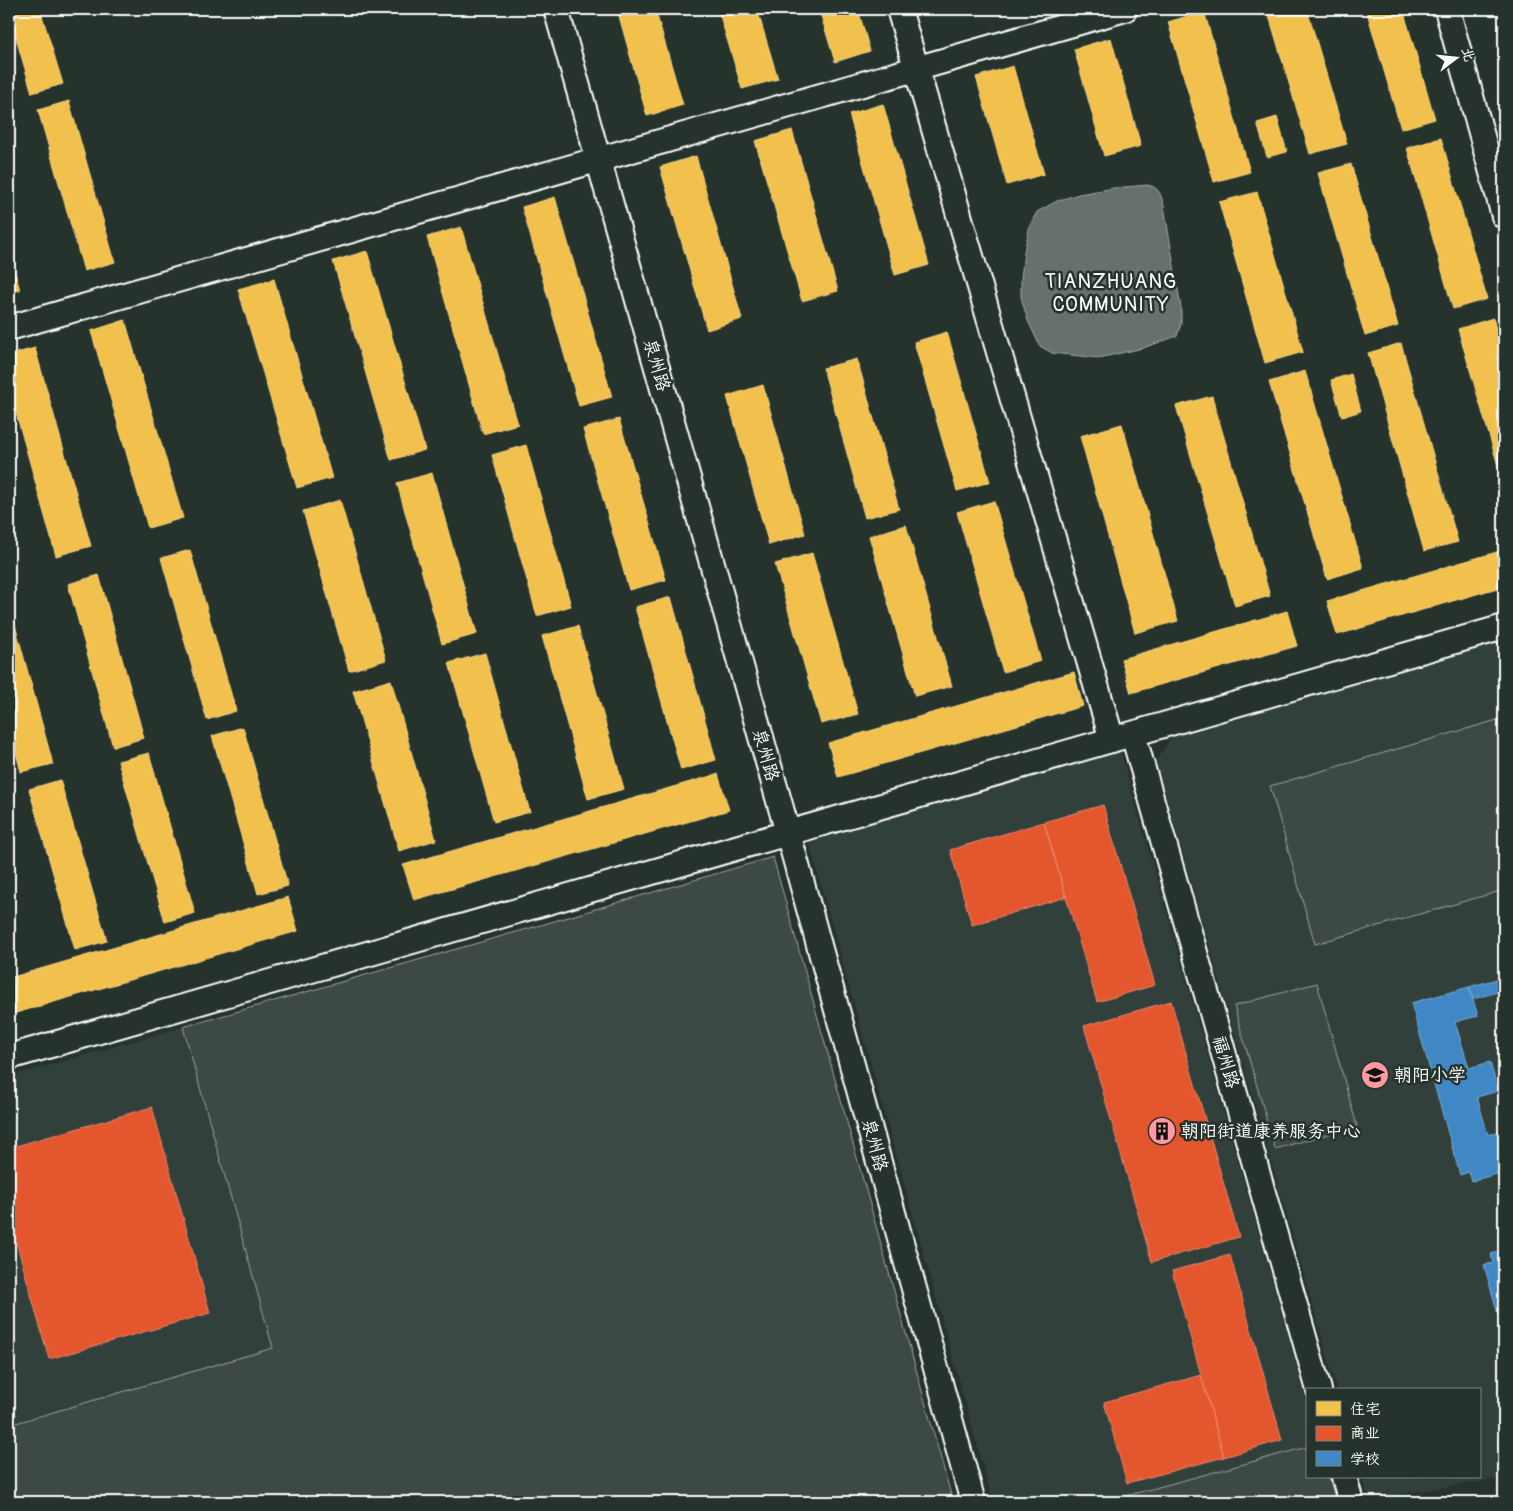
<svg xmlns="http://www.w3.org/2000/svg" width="1513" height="1511" viewBox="0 0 1513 1511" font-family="Pangolin,'LXGW WenKai TC',sans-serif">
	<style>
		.built { fill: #333f3a }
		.green { fill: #3e4944; stroke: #9ea4a2 }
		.water { fill: #67706c; stroke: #a4a9a7 }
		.homes { fill: #f2c14e; stroke: #f6d483 }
		.shops { fill: #e4572e; stroke: #ec896d }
		.schools { fill: #3f88c5; stroke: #79acd6 }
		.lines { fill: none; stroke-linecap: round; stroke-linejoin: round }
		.minor-casing { stroke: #fff; stroke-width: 28 }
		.minor { stroke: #26332d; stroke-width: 24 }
		.labels { text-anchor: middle; stroke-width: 5; stroke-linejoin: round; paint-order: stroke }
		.street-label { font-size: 18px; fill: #fff; stroke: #26332d }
		.poi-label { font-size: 18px; fill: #fff; stroke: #26332d; text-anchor: start }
		.quarter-label { font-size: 20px; letter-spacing: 1px; fill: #fff; stroke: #26332d }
	</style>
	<rect width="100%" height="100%" fill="#26332d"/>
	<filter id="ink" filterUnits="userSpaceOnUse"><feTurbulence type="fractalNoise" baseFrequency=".02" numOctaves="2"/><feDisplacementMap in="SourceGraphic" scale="10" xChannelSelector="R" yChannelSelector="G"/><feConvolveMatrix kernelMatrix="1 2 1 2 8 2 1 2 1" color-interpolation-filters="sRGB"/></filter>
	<g filter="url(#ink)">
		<path class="built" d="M1504,641v837l-136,21 -6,-22h117v-87h-142l-181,-629 17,-27z
			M1119,747l188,654v46l-204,55h-110l-185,-663z
			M183,1027l90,321 -264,77v-348z"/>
		<path class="green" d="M1504,718v172l-189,54 -45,-158z
			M773,857l180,645h-944v-77l264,-77 -90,-321 358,-102z
			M1317,983l40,143 -82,23 -41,-143z
			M1307,1447v30h22l7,25h-233z"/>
		<path class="water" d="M1148,185c12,3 13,10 16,21l17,102v16l-4,12 -34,12 -44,10 -47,-5 -12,-7 -12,-25 -7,-24v-19l3,-26 6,-27 7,-13 20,-11 22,-7 35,-6z"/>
		<path class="homes" d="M9,9h31l23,75 -31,9 -23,-79z
			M617,9h38l28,96 -36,11z
			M718,9h39l21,70 -36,10z
			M819,9h39l12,42 -35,11z
			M1267,9h40l40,135 -37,10z
			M1366,9h37l32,110 -34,10z
			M1204,11l46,161 -36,10 -46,-160z
			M1111,38l30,108 -37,10 -30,-107z
			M1013,66l31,108 -37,11 -31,-108z
			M69,101l46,161 -31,9 -46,-161z
			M883,104l46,161 -34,10 -46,-161z
			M1277,117l10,35 -20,5 -10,-34z
			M792,130l46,161 -36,10 -47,-160z
			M1441,138l46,161 -34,10 -46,-161z
			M696,156l46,163 -35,11 -47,-163z
			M1351,164l47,162 -33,10 -47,-163z
			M1257,192l46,160 -38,11 -46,-161z
			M555,197l57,200 -33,9 -57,-199z
			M461,227l57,197 -35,10 -56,-197z
			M367,251l58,199 -34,10 -58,-199z
			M9,253l11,37 -11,3z
			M274,279l58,199 -35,10 -59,-199z
			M1493,318l11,38v130l-46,-157z
			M125,320l58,198 -35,10 -57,-197z
			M947,332l43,150 -33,9 -43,-149z
			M1401,343l57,199 -34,9 -56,-198z
			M35,348l56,198 -35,10 -47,-168v-33z
			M857,359l42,150 -34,9 -42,-150z
			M1305,371l58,197 -36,11 -58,-197z
			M1351,374l10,37 -19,6 -11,-37z
			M763,385l42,149 -36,11 -42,-149z
			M1212,396l58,200 -35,10 -59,-200z
			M619,419l47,161 -37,10 -46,-161z
			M1122,424l56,197 -43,12 -55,-197z
			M526,445l45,161 -34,10 -45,-161z
			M432,473l45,161 -35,10 -45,-161z
			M340,500l46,160 -37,11 -46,-160z
			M994,501l47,160 -38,11 -46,-160z
			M906,525l46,161 -37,10 -46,-160z
			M190,550l46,161 -29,9 -46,-162z
			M1504,550v36l-167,49 -10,-34z
			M812,553l46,161 -37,10 -46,-160z
			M99,575l45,163 -31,9 -45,-163z
			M671,597l45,163 -35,10 -46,-163z
			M9,603l44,161 -32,8 -12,-45z
			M1287,611l10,35 -166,47 -10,-34z
			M578,626l46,163 -36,10 -46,-163z
			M485,653l45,159 -36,10 -45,-159z
			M1074,672l9,34 -245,71 -10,-34z
			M391,680l45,160 -37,11 -46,-160z
			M243,727l45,159 -30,8 -46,-158z
			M149,753l46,160 -30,9 -47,-161z
			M718,774l11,36 -315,90 -11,-35z
			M60,780l47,161 -32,9 -46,-161z
			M288,897l10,34 -289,84v-37z"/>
		<path class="shops" d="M1103,805l52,180 -58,17 -53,-180z
			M1044,822l22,75 -94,28 -22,-75z
			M1171,1001l68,236 -87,25 -68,-236z
			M152,1107l58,206 -161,46 -40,-143v-68z
			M1230,1255l52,185 -58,17 -52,-186z
			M1201,1375l23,82 -97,26 -23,-81z"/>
		<path class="schools" d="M1504,977v13l-31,9 -4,-12z
			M1469,987l9,29 -23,6 14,46 21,-6 8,29 -21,6 11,38 16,-5v42l-32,9 -3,-9 -9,3 -49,-172z
			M1504,1250v85l-20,-70 9,-2 -2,-9z"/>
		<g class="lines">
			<g class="minor-casing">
				<path id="minor" d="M556,9l232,824 185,669
					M899,9l213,731
					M1447,9l57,207
					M9,328l1116,-319
					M1133,734l186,656
					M9,1057l1495,-430
					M1344,1477l7,25"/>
			</g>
			<use href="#minor" class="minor"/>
		</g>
	</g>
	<defs>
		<g id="school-disc" transform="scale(1.4375)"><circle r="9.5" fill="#ff9aa2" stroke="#26332d"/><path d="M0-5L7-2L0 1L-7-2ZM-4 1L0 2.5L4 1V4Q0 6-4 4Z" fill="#111"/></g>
		<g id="building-disc" transform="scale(1.4375)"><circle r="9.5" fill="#ff9aa2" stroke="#26332d"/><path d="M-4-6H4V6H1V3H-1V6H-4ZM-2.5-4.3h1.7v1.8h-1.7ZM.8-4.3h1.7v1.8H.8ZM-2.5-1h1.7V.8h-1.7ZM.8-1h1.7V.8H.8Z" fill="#111"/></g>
	</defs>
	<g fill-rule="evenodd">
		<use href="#school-disc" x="1375" y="1075"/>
		<use href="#building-disc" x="1162" y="1131"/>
	</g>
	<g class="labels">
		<g class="street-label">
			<text transform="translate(657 365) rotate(74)" y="6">泉州路</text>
			<text transform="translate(766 755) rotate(74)" y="6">泉州路</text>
			<text transform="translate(1226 1062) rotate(74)" y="6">福州路</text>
			<text transform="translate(875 1145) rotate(75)" y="6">泉州路</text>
		</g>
		<g class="poi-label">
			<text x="1394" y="1081">朝阳小学</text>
			<text x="1181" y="1137">朝阳街道康养服务中心</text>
		</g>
		<g class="quarter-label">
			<text x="1111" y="288">TIANZHUANG<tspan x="1111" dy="23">COMMUNITY</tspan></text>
		</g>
	</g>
	<rect width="1513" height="1511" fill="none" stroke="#26332d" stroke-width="30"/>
	<rect x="15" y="15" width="1483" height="1481" fill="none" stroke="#fff" stroke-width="2" filter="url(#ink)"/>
	<rect x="1306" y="1388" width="175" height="90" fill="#26332d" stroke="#7d8581"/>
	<rect x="1316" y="1401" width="25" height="15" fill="#f2c14e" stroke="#7d8581"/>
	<text x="1350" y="1414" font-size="15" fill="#ffffff">住宅</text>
	<rect x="1316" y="1426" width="25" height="15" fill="#e4572e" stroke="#7d8581"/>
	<text x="1350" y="1438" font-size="15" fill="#ffffff">商业</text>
	<rect x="1316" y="1451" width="25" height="15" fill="#3f88c5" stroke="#7d8581"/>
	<text x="1350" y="1464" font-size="15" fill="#ffffff">学校</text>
	<g transform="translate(1456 58) rotate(74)" stroke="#26332d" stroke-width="4" paint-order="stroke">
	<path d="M0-4L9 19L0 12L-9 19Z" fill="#ffffff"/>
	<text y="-8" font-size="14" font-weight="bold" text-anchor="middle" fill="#ffffff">北</text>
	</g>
</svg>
